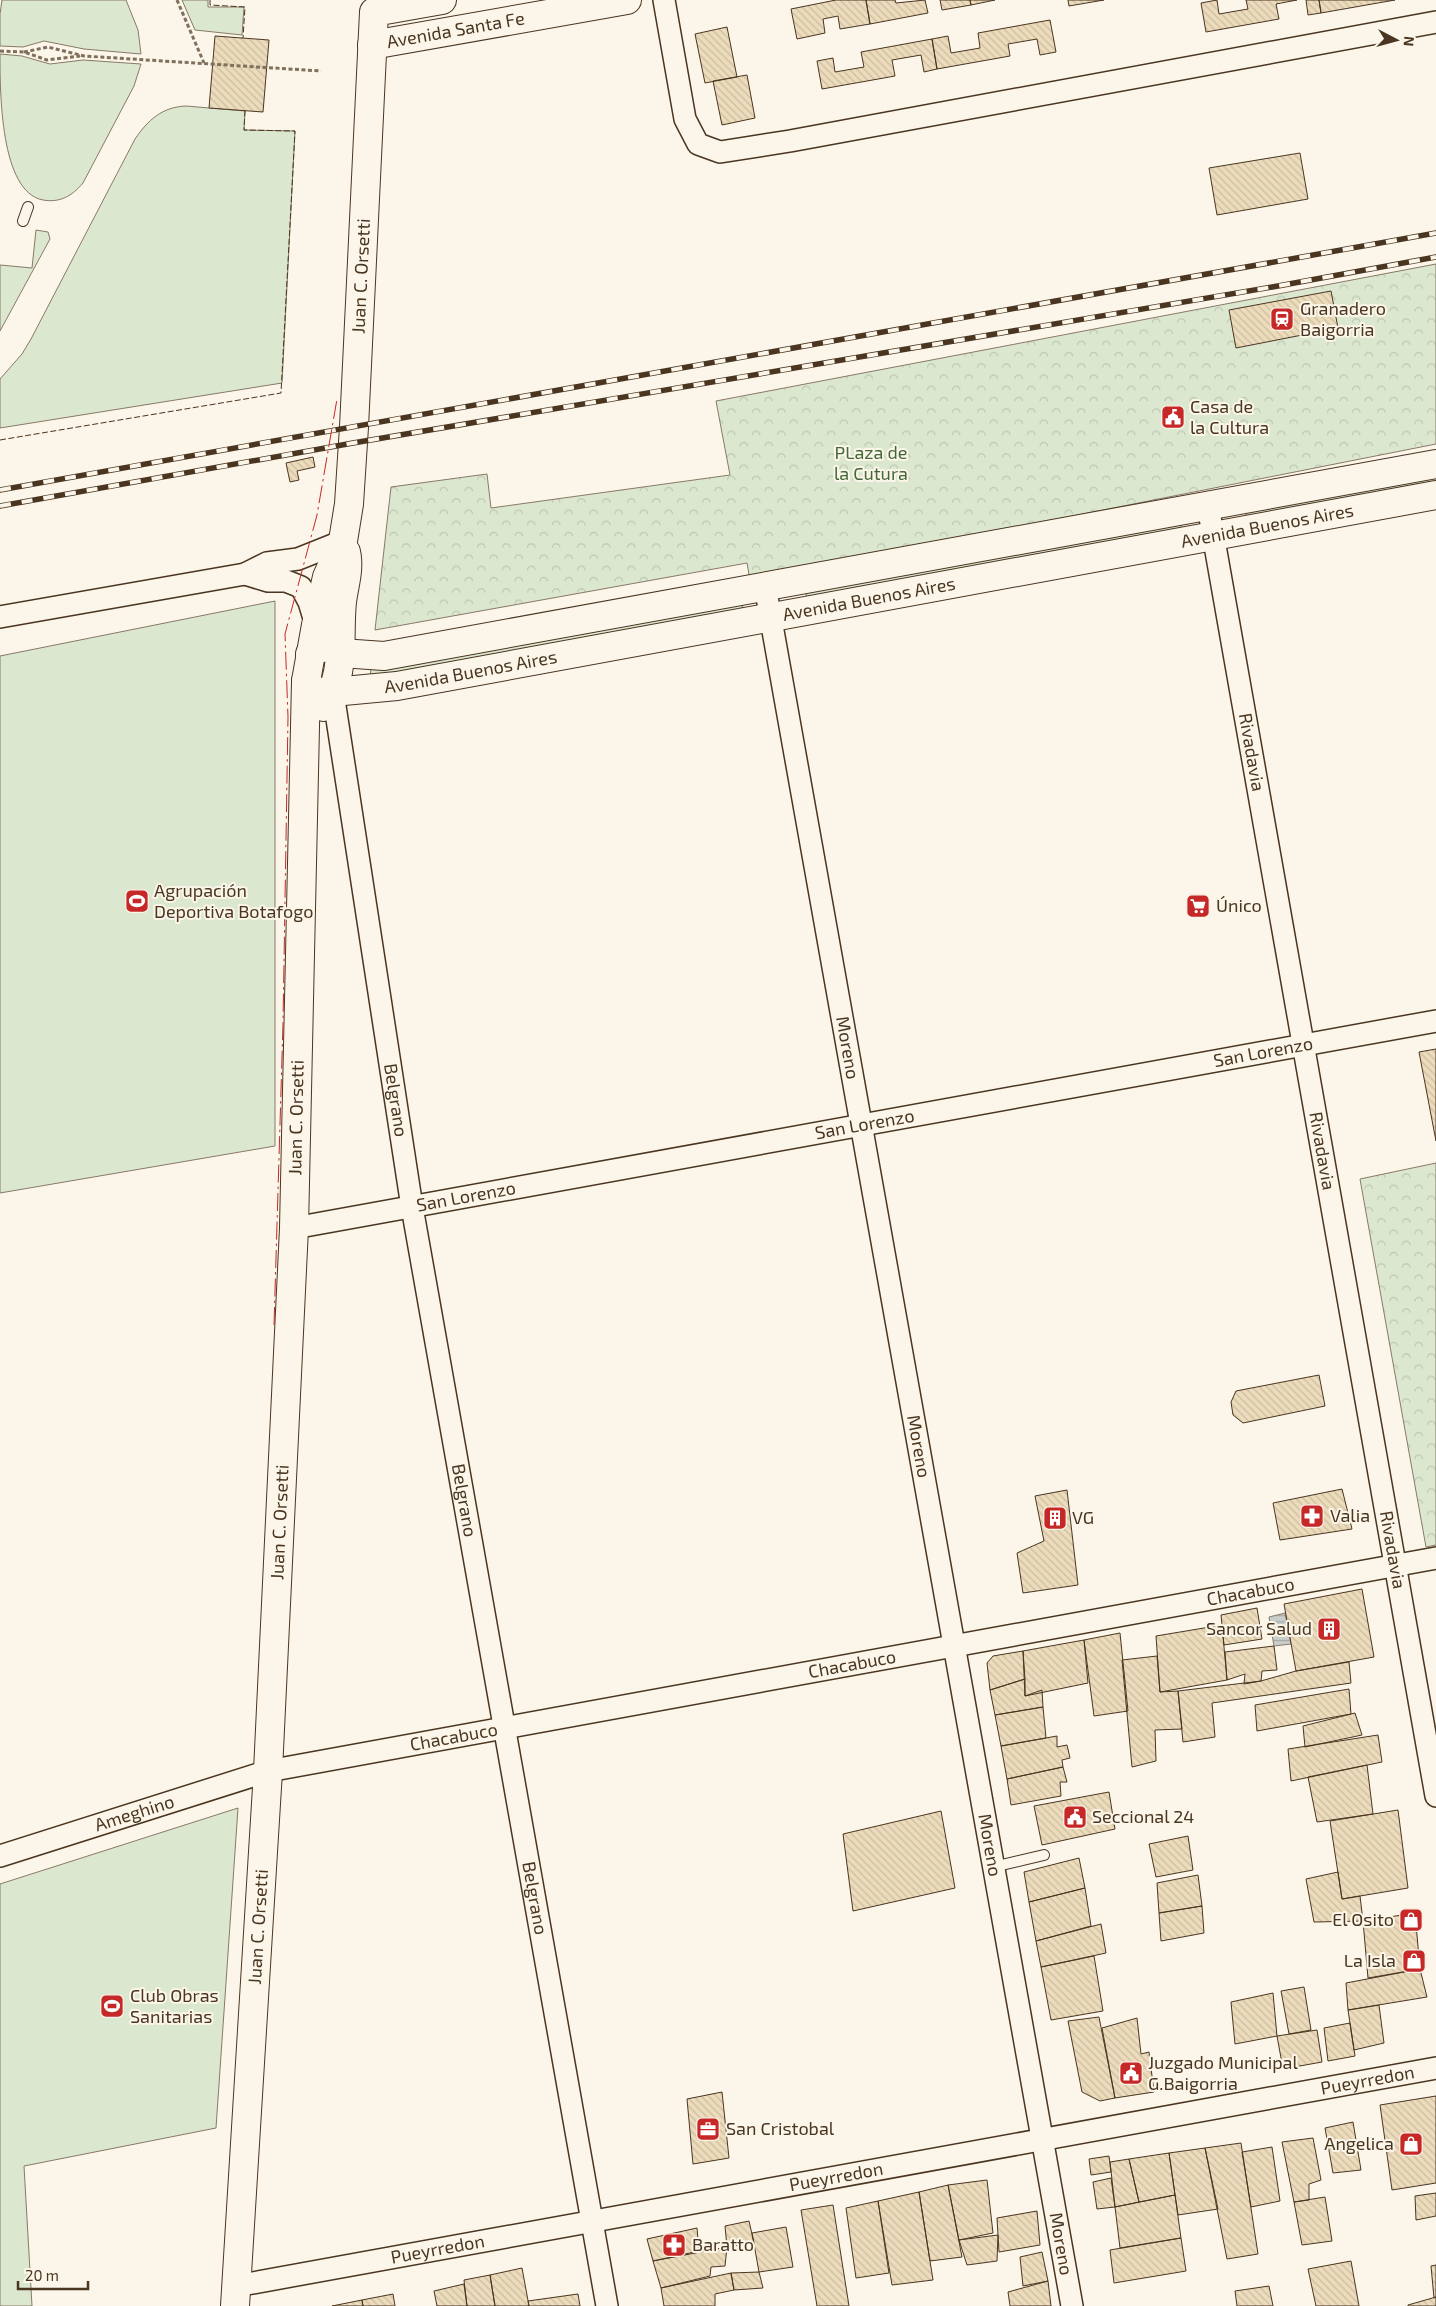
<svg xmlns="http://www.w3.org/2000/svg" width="1436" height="2306" viewBox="0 0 1436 2306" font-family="'Exo 2',sans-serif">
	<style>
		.green { fill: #dce7d0; stroke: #887966 }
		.forest { fill: url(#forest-crowns); stroke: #887966 }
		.water { fill: url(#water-rules); stroke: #887966 }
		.building { fill: url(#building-back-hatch); stroke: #4a3520 }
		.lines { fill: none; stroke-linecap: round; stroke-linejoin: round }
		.service-casing { stroke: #4a3520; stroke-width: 12 }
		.minor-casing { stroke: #4a3520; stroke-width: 24 }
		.secondary-casing { stroke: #4a3520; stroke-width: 30 }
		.path { stroke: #7f6f5c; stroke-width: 3; stroke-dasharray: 4 2.5; stroke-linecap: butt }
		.service { stroke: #fbf6e9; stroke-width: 10 }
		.minor { stroke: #fbf6e9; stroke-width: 21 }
		.secondary { stroke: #fbf6e9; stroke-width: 28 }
		.rail-casing { stroke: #4a3520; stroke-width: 5.5 }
		.rail { stroke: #fbf6e9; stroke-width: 4; stroke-dasharray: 11; stroke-linecap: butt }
		.fence { stroke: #4a3520; stroke-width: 1; stroke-dasharray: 6 2.5; stroke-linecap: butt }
		.power { stroke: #c62828; stroke-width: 1; stroke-dasharray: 18 4 2.5 4; stroke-linecap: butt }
		.labels { text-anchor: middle; stroke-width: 4; stroke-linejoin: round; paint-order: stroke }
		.street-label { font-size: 18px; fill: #4a3520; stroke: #fbf6e9 }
		.poi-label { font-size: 18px; fill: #4a3520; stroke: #fbf6e9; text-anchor: start }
		.park-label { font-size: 18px; fill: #436837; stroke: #fbf6e9 }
	</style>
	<defs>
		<pattern id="forest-crowns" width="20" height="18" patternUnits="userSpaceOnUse" patternTransform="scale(1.25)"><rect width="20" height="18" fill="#dce7d0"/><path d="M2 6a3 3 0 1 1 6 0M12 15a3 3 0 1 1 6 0" fill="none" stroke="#bec7b2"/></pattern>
		<pattern id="water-rules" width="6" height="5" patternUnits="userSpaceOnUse" patternTransform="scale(1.25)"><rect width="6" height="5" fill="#c9cecd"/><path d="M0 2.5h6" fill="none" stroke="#a5a8a6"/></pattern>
		<pattern id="building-back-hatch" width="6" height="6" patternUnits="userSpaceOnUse" patternTransform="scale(1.25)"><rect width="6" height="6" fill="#ecdcbc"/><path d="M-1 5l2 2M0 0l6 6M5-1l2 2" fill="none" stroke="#ccbda1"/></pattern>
	</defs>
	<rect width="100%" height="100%" fill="#fbf6e9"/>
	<path class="green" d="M2,0h124l12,30 3,24 -57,-5 -40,-8 -21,6 -23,-1v-32z
		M182,0h26v7h36l-2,28 -47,-5z
		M0,54l22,2 28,8 33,-4 58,4 -7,22 -51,97c-11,13 -23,20 -40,17 -43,-8 -43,-108 -43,-146z
		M186,106l59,5 -1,19 51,1 -13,252 -282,45v-49l22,-25 9,-15 104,-200c13,-19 27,-32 51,-33z
		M36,230l12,2 2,7 -50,92v-66l32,3z
		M1436,474v11l-190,32v-8z
		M1177,522l4,4 -1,4 -374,67 1,-8z
		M275,601v545l-275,47v-537z
		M743,604l-1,4 -7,4 -365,65 1,-8 7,-2z
		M238,1808l-22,320 -192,38 8,140h-32v-422z"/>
	<path class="forest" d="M1436,264v180l-686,136 -3,-17 -372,67 16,-143 96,-13 4,34 239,-33 -14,-74z
		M1436,1163v382l-10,2 -66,-368z"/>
	<path class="water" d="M1285,1613l6,31 -17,2 -5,-29z"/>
	<path class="building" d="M836,0h30l4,24 -30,5 -2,-13 -15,3 2,14 -28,6 -6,-30z
		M866,0h29l1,3 29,-3 3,13 -58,11z
		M940,0h30l1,5 -29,5z
		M970,0h25l-24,5z
		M1068,0h36l-35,6z
		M1217,0l2,14 29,-5 -2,-9h51l-21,4 3,15 -73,13 -5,-29z
		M1306,0h13l2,13 -13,2z
		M1319,0h76l-74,13z
		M1050,20l6,32 -16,3 -3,-16 -29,5 2,12 -73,13 -5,-30 16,-3 3,17 29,-5 -2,-15z
		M727,27l10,50 -32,6 -10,-49z
		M215,36l54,4 -6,72 -54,-4z
		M932,39l5,30 -13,3 -3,-17 -29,5 3,16 -73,13 -5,-28 16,-3 2,14 29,-5 -3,-15z
		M747,75l8,43 -33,7 -9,-44z
		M1300,153l8,46 -91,16 -8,-47z
		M1331,291l7,37 -102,20 -7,-38z
		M313,457l2,10 -18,4 2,9 -9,2 -4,-19z
		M1436,1049v92l-17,-89z
		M1319,1375l6,31 -82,17 -10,-8 -2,-13 5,-11z
		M1342,1489l10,40 -72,11 -7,-37z
		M1067,1490l11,95 -55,8 -6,-40 27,-12 -9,-45z
		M1362,1589l12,68 -78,14 -12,-67z
		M1257,1608l5,31 -38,6 -3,-30z
		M1222,1625l5,55 -67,12 -4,-56z
		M1120,1633l8,78 -34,5 -10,-76z
		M1084,1640l4,43 -63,13 -2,-45z
		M1274,1646l3,24 -15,1 -1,10 -17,3 1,-10 -18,6 -2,-28z
		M1023,1651l2,28 -35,11 -3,-27 6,-7z
		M1157,1656l3,36 18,-1 4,38 -27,1 1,31 -24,6 -10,-107z
		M1349,1662l2,21 -139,20 3,34 -32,5 -5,-51 83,-10 35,-10z
		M1025,1679v17l17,-6 1,17 -48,8 -5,-25z
		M1349,1689l2,25 -94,17 -2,-26z
		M1043,1707l3,31 -45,8 -6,-31z
		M1355,1713l7,22 -57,12 -2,-21z
		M1378,1735l4,27 -91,19 -3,-32z
		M1057,1736v11l10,-2 3,13 -8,2 1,7 -56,12 -6,-33z
		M1367,1765l6,49 -56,8 -9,-45z
		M1063,1767l4,15h-7l1,14 -50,9 -4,-26z
		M1109,1792l6,37 -73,16 -8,-39z
		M1398,1810l10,78 -66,11 -12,-78z
		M941,1811l14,77 -102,23 -10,-77z
		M1188,1836l5,34 -37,7 -7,-33z
		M1079,1858l6,30 -56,14 -5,-30z
		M1338,1872l4,27 18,-3 3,25 -49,1 -8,-43z
		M1198,1875l4,31 -43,7 -2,-30z
		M1085,1888l6,38 -55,15 -7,-39z
		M1202,1906l2,27 -43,8 -2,-28z
		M1415,1913l5,56 -52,9 -5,-57z
		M1101,1924l5,29 -65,14 -5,-26z
		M1094,1956l9,55 -52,9 -10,-53z
		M1420,1969l7,28 -79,13 -2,-27z
		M1304,1987l7,43 -22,4 -8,-43z
		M1273,1993l4,43 -42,8 -4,-42z
		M1379,2005l5,38 -30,7 -6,-40z
		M1099,2017l16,81 -15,3 -18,-9 -14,-71z
		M1137,2018l4,36 8,-2 5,40 -39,6 -13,-70z
		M1350,2023l5,33 -27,5 -4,-33z
		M1317,2030l5,32 -39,7 -6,-33z
		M722,2092l7,66 -36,6 -6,-65z
		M1436,2096v87l-44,7 -12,-85z
		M1353,2122l8,48 -28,3 -8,-45z
		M1313,2138l8,42 -12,4v16l-15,2 -12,-60z
		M1241,2143l17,111 -31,5 -22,-111z
		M1272,2147l8,54 -29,6 -9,-55z
		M1205,2148l13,61 -40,6 -9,-62z
		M1169,2153l6,42 -36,7 -10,-43z
		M1109,2156l2,16 -20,3 -2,-16z
		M1129,2159l10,43 -24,5 -5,-45z
		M1111,2178l4,29 -18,2 -4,-27z
		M987,2180l6,53 -34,7 -11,-55z
		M948,2185l14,72 -32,4 -11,-69z
		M919,2192l14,88 -41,5 -14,-84z
		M1436,2193v23l-20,4 -1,-24z
		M1175,2195l6,43 -61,10 -5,-41z
		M1325,2197l7,44 -30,4 -8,-43z
		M878,2201l11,72 -33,5 -10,-70z
		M833,2205l16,101h-32l-16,-96z
		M1037,2211l3,34 -41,7 -2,-34z
		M749,2221l5,22 -27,4 -2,-21z
		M786,2227l7,40 -34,5 -7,-39z
		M697,2228l2,23 -46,10 -6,-22z
		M998,2235l-1,26 -30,4 -8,-25z
		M1181,2238l5,33 -72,12 -4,-33z
		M727,2247l-2,19 -14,1 -1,9 -49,12 -8,-27z
		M1042,2252l6,29 -25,5 -3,-29z
		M1351,2261l8,45h-43l-8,-37z
		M1436,2265v32l-2,1 -3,-32z
		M522,2268l7,38h-34l-5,-31z
		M759,2272l4,16 -29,2 -3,-17z
		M731,2273l3,17 -19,4v12h-51l-3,-18z
		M490,2275l5,31h-28l-3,-26z
		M1048,2281l3,25h-41l-2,-14z
		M464,2284l3,22h-30l-3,-15z
		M1269,2286l4,20h-36l-2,-15z
		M393,2294l2,12h-32l-1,-6z
		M578,2294l2,12h-51l-1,-5z
		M1436,2297v9h-28v-1z
		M362,2300l1,6h-31z"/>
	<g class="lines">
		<g class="service-casing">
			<path id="service" d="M23,221l5,-14
				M993,1867l51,-12"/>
		</g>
		<g class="minor-casing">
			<g id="minor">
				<path d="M664,0l21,119 13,25 22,8 70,-11 646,-119"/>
				<path id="s1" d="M1208,506l228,1290"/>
				<path d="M245,574l23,7h18l15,6 8,15 7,23"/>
				<path id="s2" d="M765,586l307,1720"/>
				<path d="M0,617l245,-43 22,-11 31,-4 45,-18"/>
				<path id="s3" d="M333,693l79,514 195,1099"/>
				<path id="s4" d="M294,1228l1142,-207"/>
				<path id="s5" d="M0,1856l268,-85 1168,-213"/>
				<path id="s6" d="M236,2286l1200,-218"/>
			</g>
		</g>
		<g class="secondary-casing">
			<g id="secondary">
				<path id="s7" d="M372,45l255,-45"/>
				<path d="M310,654l11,-7 9,1 11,5 43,3 1052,-192"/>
				<path id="s8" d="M306,681l6,8 10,4 75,-7 1039,-191"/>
				<path d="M323,707c24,-33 15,-67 19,-105 2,-17 8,-33 4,-50"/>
				<path id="s9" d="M235,2306l33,-535 26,-543 12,-547 10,-56 11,-48 16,-36 6,-37 5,-77 20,-415 68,-12"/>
			</g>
		</g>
		<path class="path" d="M177,0l27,63
			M0,51l24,1 23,8 33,-4
			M24,52l24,-5 36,9 237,15"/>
		<use href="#service" class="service"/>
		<use href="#minor" class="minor"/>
		<use href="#secondary" class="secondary"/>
		<g class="rail-casing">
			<path id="rail" d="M0,490l1436,-257
				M0,506l353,-63 925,-157 158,-29"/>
		</g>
		<use href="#rail" class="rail"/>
		<path class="fence" d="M210,0v5l35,2 -2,31
			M0,440l281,-47 14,-262 -51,-1 1,-19"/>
		<path class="power" d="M274,1325l9,-301 5,-307 -3,-83 32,-119 20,-116"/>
	</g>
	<defs>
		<g id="station-square" transform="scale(1.25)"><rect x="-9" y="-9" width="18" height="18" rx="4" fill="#c62828" stroke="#fbf6e9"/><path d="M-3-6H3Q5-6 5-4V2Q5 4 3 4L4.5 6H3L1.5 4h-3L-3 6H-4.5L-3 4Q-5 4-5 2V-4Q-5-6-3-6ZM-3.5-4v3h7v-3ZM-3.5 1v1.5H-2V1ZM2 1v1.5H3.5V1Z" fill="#fff"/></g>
		<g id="civic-square" transform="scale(1.25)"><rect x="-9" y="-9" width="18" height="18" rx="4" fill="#c62828" stroke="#fbf6e9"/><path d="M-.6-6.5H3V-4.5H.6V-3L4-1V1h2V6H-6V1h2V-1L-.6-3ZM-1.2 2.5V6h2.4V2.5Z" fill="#fff"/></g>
		<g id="stadium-square" transform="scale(1.25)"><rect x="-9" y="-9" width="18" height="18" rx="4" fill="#c62828" stroke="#fbf6e9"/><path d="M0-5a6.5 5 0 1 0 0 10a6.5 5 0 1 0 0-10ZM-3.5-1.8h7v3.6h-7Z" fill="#fff"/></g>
		<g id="supermarket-square" transform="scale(1.25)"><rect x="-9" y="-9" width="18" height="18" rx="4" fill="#c62828" stroke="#fbf6e9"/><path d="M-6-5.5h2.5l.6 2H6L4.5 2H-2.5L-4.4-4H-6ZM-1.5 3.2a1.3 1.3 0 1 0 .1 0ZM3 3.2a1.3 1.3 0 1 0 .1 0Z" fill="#fff"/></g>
		<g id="pharmacy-square" transform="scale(1.25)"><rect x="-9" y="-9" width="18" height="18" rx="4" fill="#c62828" stroke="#fbf6e9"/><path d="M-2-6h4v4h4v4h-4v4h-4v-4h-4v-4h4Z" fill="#fff"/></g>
		<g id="building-square" transform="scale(1.25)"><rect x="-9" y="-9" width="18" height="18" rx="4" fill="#c62828" stroke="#fbf6e9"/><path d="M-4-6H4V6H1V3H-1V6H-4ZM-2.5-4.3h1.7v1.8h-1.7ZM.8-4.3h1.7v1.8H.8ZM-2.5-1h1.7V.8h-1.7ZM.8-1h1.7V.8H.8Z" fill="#fff"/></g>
		<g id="shop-square" transform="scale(1.25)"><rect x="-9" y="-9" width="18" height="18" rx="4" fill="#c62828" stroke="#fbf6e9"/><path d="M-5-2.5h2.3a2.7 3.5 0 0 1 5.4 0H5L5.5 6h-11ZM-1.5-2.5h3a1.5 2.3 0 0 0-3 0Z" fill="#fff"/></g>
		<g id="office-square" transform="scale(1.25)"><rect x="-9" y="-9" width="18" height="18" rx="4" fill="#c62828" stroke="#fbf6e9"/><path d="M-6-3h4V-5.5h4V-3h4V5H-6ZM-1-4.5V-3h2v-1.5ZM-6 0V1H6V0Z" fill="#fff"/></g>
	</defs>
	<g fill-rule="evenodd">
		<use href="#station-square" x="1282" y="319"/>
		<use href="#civic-square" x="1173" y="417"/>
		<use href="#stadium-square" x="137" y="901"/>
		<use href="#supermarket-square" x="1198" y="906"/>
		<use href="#pharmacy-square" x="1312" y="1516"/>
		<use href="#building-square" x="1055" y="1518"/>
		<use href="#building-square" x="1329" y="1629"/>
		<use href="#civic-square" x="1075" y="1817"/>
		<use href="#shop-square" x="1411" y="1920"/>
		<use href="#shop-square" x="1414" y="1961"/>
		<use href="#stadium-square" x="112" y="2006"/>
		<use href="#civic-square" x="1131" y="2073"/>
		<use href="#office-square" x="708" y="2129"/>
		<use href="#shop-square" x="1411" y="2144"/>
		<use href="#pharmacy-square" x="674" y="2245"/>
	</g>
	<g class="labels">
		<g class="street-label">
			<text dy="6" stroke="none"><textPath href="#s7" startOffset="85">Avenida Santa Fe</textPath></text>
			<text dy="6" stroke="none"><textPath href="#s9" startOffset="2038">Juan C. Orsetti</textPath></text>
			<text dy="6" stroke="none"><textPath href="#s8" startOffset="981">Avenida Buenos Aires</textPath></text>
			<text dy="6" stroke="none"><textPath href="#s8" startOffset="576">Avenida Buenos Aires</textPath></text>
			<text dy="6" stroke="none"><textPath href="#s8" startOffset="171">Avenida Buenos Aires</textPath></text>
			<text dy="6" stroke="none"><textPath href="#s1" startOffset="250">Rivadavia</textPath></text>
			<text dy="6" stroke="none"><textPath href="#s2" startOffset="469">Moreno</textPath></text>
			<text dy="6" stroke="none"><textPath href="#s4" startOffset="985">San Lorenzo</textPath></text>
			<text dy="6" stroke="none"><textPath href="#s3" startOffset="412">Belgrano</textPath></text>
			<text dy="6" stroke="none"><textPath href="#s9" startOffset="1190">Juan C. Orsetti</textPath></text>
			<text dy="6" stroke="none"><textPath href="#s4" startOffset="580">San Lorenzo</textPath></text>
			<text dy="6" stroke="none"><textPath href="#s1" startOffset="655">Rivadavia</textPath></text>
			<text dy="6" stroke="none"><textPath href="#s4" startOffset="175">San Lorenzo</textPath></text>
			<text dy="6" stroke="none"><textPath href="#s2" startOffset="874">Moreno</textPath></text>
			<text dy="6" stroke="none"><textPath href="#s3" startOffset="818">Belgrano</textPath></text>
			<text dy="6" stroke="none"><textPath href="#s9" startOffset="785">Juan C. Orsetti</textPath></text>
			<text dy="6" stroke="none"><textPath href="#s1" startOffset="1060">Rivadavia</textPath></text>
			<text dy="6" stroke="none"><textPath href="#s5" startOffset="1280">Chacabuco</textPath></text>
			<text dy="6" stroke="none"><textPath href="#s5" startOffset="875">Chacabuco</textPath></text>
			<text dy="6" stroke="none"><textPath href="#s5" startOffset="470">Chacabuco</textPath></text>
			<text dy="6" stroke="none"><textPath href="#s5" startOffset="141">Ameghino</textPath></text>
			<text dy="6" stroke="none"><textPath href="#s2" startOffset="1279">Moreno</textPath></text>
			<text dy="6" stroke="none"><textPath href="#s3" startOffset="1222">Belgrano</textPath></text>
			<text dy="6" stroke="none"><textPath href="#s9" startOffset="380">Juan C. Orsetti</textPath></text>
			<text dy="6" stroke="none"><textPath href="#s6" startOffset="1150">Pueyrredon</textPath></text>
			<text dy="6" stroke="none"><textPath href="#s6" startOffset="610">Pueyrredon</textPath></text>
			<text dy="6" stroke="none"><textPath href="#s2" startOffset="1684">Moreno</textPath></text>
			<text dy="6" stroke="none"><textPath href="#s6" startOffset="205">Pueyrredon</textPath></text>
		</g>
		<g class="poi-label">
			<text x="1300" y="315">Granadero<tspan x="1300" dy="21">Baigorria</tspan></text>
			<text x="1190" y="413">Casa de<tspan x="1190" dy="21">la Cultura</tspan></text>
			<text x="154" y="897">Agrupación<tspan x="154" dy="21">Deportiva Botafogo</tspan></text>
			<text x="1216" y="912">Único</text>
			<text x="1330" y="1522">Valia</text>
			<text x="1072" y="1524">VG</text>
			<text x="1312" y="1635" text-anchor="end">Sancor Salud</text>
			<text x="1092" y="1823">Seccional 24</text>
			<text x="1394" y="1926" text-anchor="end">El Osito</text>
			<text x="1396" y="1967" text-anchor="end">La Isla</text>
			<text x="130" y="2002">Club Obras<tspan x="130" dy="21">Sanitarias</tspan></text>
			<text x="1148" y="2069">Juzgado Municipal<tspan x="1148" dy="21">G.Baigorria</tspan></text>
			<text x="726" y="2135">San Cristobal</text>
			<text x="1394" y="2150" text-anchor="end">Angelica</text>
			<text x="692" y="2251">Baratto</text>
		</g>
		<g class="park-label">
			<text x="871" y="459">PLaza de<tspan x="871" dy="21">la Cutura</tspan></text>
		</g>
	</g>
	<g transform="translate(1396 40) rotate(96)" stroke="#fbf6e9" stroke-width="4" paint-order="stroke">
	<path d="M0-4L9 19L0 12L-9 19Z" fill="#4a3520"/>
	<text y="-8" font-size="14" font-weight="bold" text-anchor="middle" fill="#4a3520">N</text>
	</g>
	<path d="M18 2281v8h70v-8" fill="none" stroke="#4a3520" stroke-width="2.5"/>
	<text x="25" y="2281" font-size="15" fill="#4a3520" stroke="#fbf6e9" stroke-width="4" paint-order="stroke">20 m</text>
</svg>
